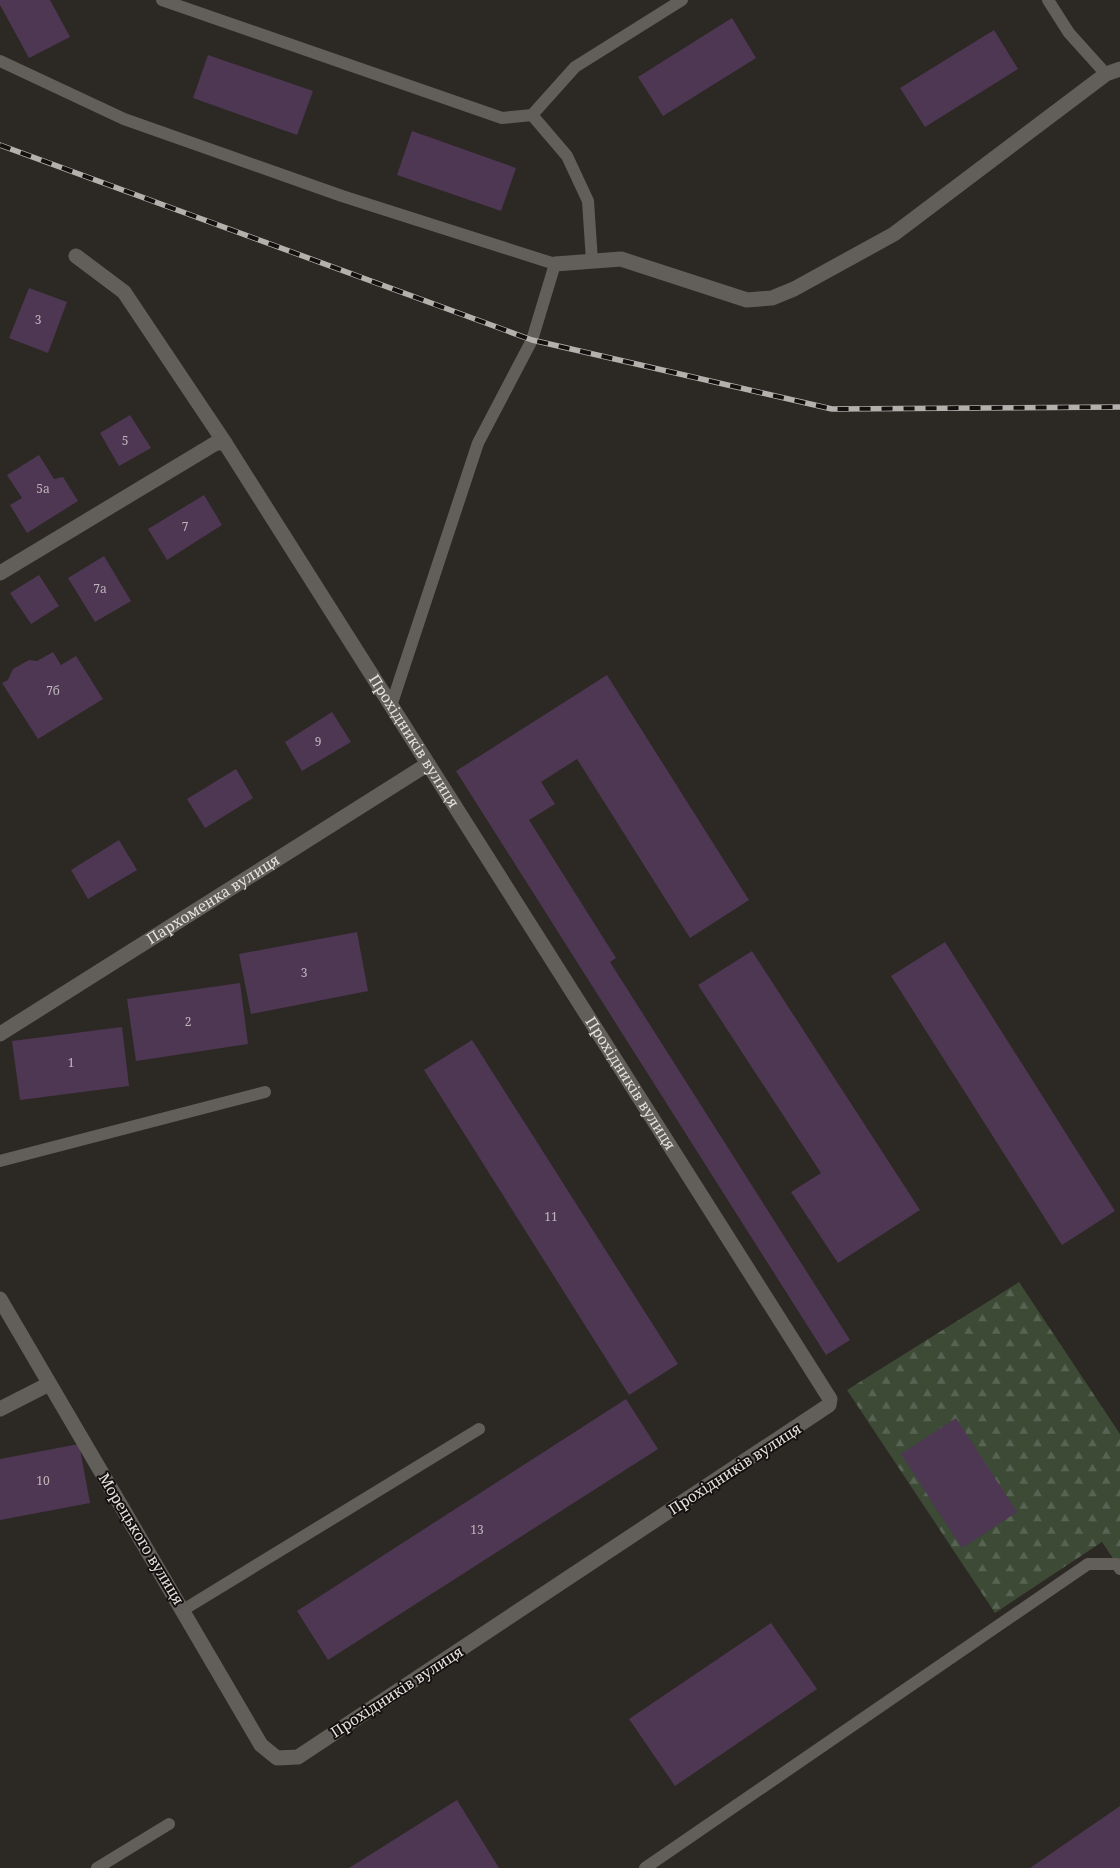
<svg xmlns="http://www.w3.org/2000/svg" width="1120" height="1868" viewBox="0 0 1120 1868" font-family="'Noto Serif',serif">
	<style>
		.forest { fill: url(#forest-firs) }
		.building { fill: #4e3753 }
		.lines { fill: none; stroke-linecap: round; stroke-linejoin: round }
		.lane { stroke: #625e59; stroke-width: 12 }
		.street { stroke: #625e59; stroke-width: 15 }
		.rail-casing { stroke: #b4b1ad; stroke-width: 5.5 }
		.rail { stroke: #13110f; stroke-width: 4; stroke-dasharray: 11; stroke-linecap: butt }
		.labels { text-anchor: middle; stroke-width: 4; stroke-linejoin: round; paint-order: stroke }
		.number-label { font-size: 12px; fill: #beb6bb }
		.street-label { font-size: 15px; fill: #e4e1de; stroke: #13110f }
	</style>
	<defs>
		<pattern id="forest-firs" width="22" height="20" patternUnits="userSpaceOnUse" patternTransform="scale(1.25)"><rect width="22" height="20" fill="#3c4a36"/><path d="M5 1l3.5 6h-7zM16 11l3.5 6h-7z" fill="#586453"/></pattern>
	</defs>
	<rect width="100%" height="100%" fill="#2c2824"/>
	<path class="forest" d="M1019,1282l101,152v135l-18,-27 -107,71 -148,-223z"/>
	<path class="building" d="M0,0h50l20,37 -41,21 -29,-53z
		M732,18l24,40 -93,58 -25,-39z
		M994,30l24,39 -93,58 -25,-39z
		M208,55l105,36 -16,44 -104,-37z
		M412,131l104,37 -15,43 -104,-36z
		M29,288l38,14 -19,51 -39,-15z
		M130,415l21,33 -32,18 -19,-33z
		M39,455l15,24 9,-2 15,24 -51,32 -17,-28 12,-7 -15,-23z
		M204,495l18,30 -55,35 -19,-31z
		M104,556l27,45 -36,21 -27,-44z
		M39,575l20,31 -28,18 -21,-31z
		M53,652l8,13 15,-9 27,43 -65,40 -36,-56 6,-3 5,-11 16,-9 8,1z
		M607,675l142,225 -59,38 -113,-179 -36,23 14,22 -26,16 87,138 -6,4 240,378 -24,15 -370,-584z
		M332,712l19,30 -49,29 -17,-29z
		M236,769l17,29 -48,30 -18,-29z
		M119,840l18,30 -49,29 -17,-29z
		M357,932l11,59 -117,23 -12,-60z
		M945,942l170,269 -53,34 -171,-269z
		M752,951l168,259 -82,53 -47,-71 30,-19 -123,-188z
		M240,983l8,61 -112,17 -9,-62z
		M122,1027l7,59 -109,14 -8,-59z
		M472,1040l206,324 -49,31 -205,-325z
		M626,1399l32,50 -330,211 -31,-49z
		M956,1418l61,94 -55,36 -61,-94z
		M79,1444l11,59 -90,17v-61z
		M771,1623l46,66 -142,97 -46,-67z
		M457,1800l42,68h-150z
		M1120,1806v62h-90z"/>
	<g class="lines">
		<path class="lane" d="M162,0l340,118 30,-3 43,-48 107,-67
			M1048,0l21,33 37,41
			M0,61l124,58 218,77 213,68 -23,76 -54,103 -87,263
			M532,115l35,41 21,45 4,60
			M0,1161l265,-69
			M183,1610l296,-181
			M97,1868l72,-44
			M645,1868l443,-304h29l3,5"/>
		<g class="street">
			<path d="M76,256l48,36 101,151"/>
			<path d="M555,264l66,-5 126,41 25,-2 22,-9 100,-55 212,-160 14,-5"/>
			<path id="s1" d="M0,573l216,-130h9l605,956 -1,6 -531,352 -21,1 -16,-13 -261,-446"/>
			<path id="s2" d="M0,1034l428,-270"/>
			<path d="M0,1409l49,-25"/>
		</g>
		<g class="rail-casing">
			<path id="rail" d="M0,145l532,195 300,69 288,-2"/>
		</g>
		<use href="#rail" class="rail"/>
	</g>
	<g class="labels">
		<g class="number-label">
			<text x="38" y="324">3</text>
			<text x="125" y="445">5</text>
			<text x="43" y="493">5а</text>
			<text x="185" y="531">7</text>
			<text x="100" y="593">7а</text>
			<text x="53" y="695">7б</text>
			<text x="318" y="746">9</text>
			<text x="304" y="977">3</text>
			<text x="188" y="1026">2</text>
			<text x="71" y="1067">1</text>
			<text x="551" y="1221">11</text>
			<text x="43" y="1485">10</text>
			<text x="477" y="1534">13</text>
		</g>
		<g class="street-label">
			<text dy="5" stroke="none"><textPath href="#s1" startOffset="614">Прохідників вулиця</textPath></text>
			<text dy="5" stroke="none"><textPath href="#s2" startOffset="252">Пархоменка вулиця</textPath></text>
			<text dy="5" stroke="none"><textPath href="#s1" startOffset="1019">Прохідників вулиця</textPath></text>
			<text transform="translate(735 1469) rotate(-33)" y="5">Прохідників вулиця</text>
			<text transform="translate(141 1539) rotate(59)" y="5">Морецького вулиця</text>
			<text transform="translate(397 1692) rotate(-33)" y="5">Прохідників вулиця</text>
		</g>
	</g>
</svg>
